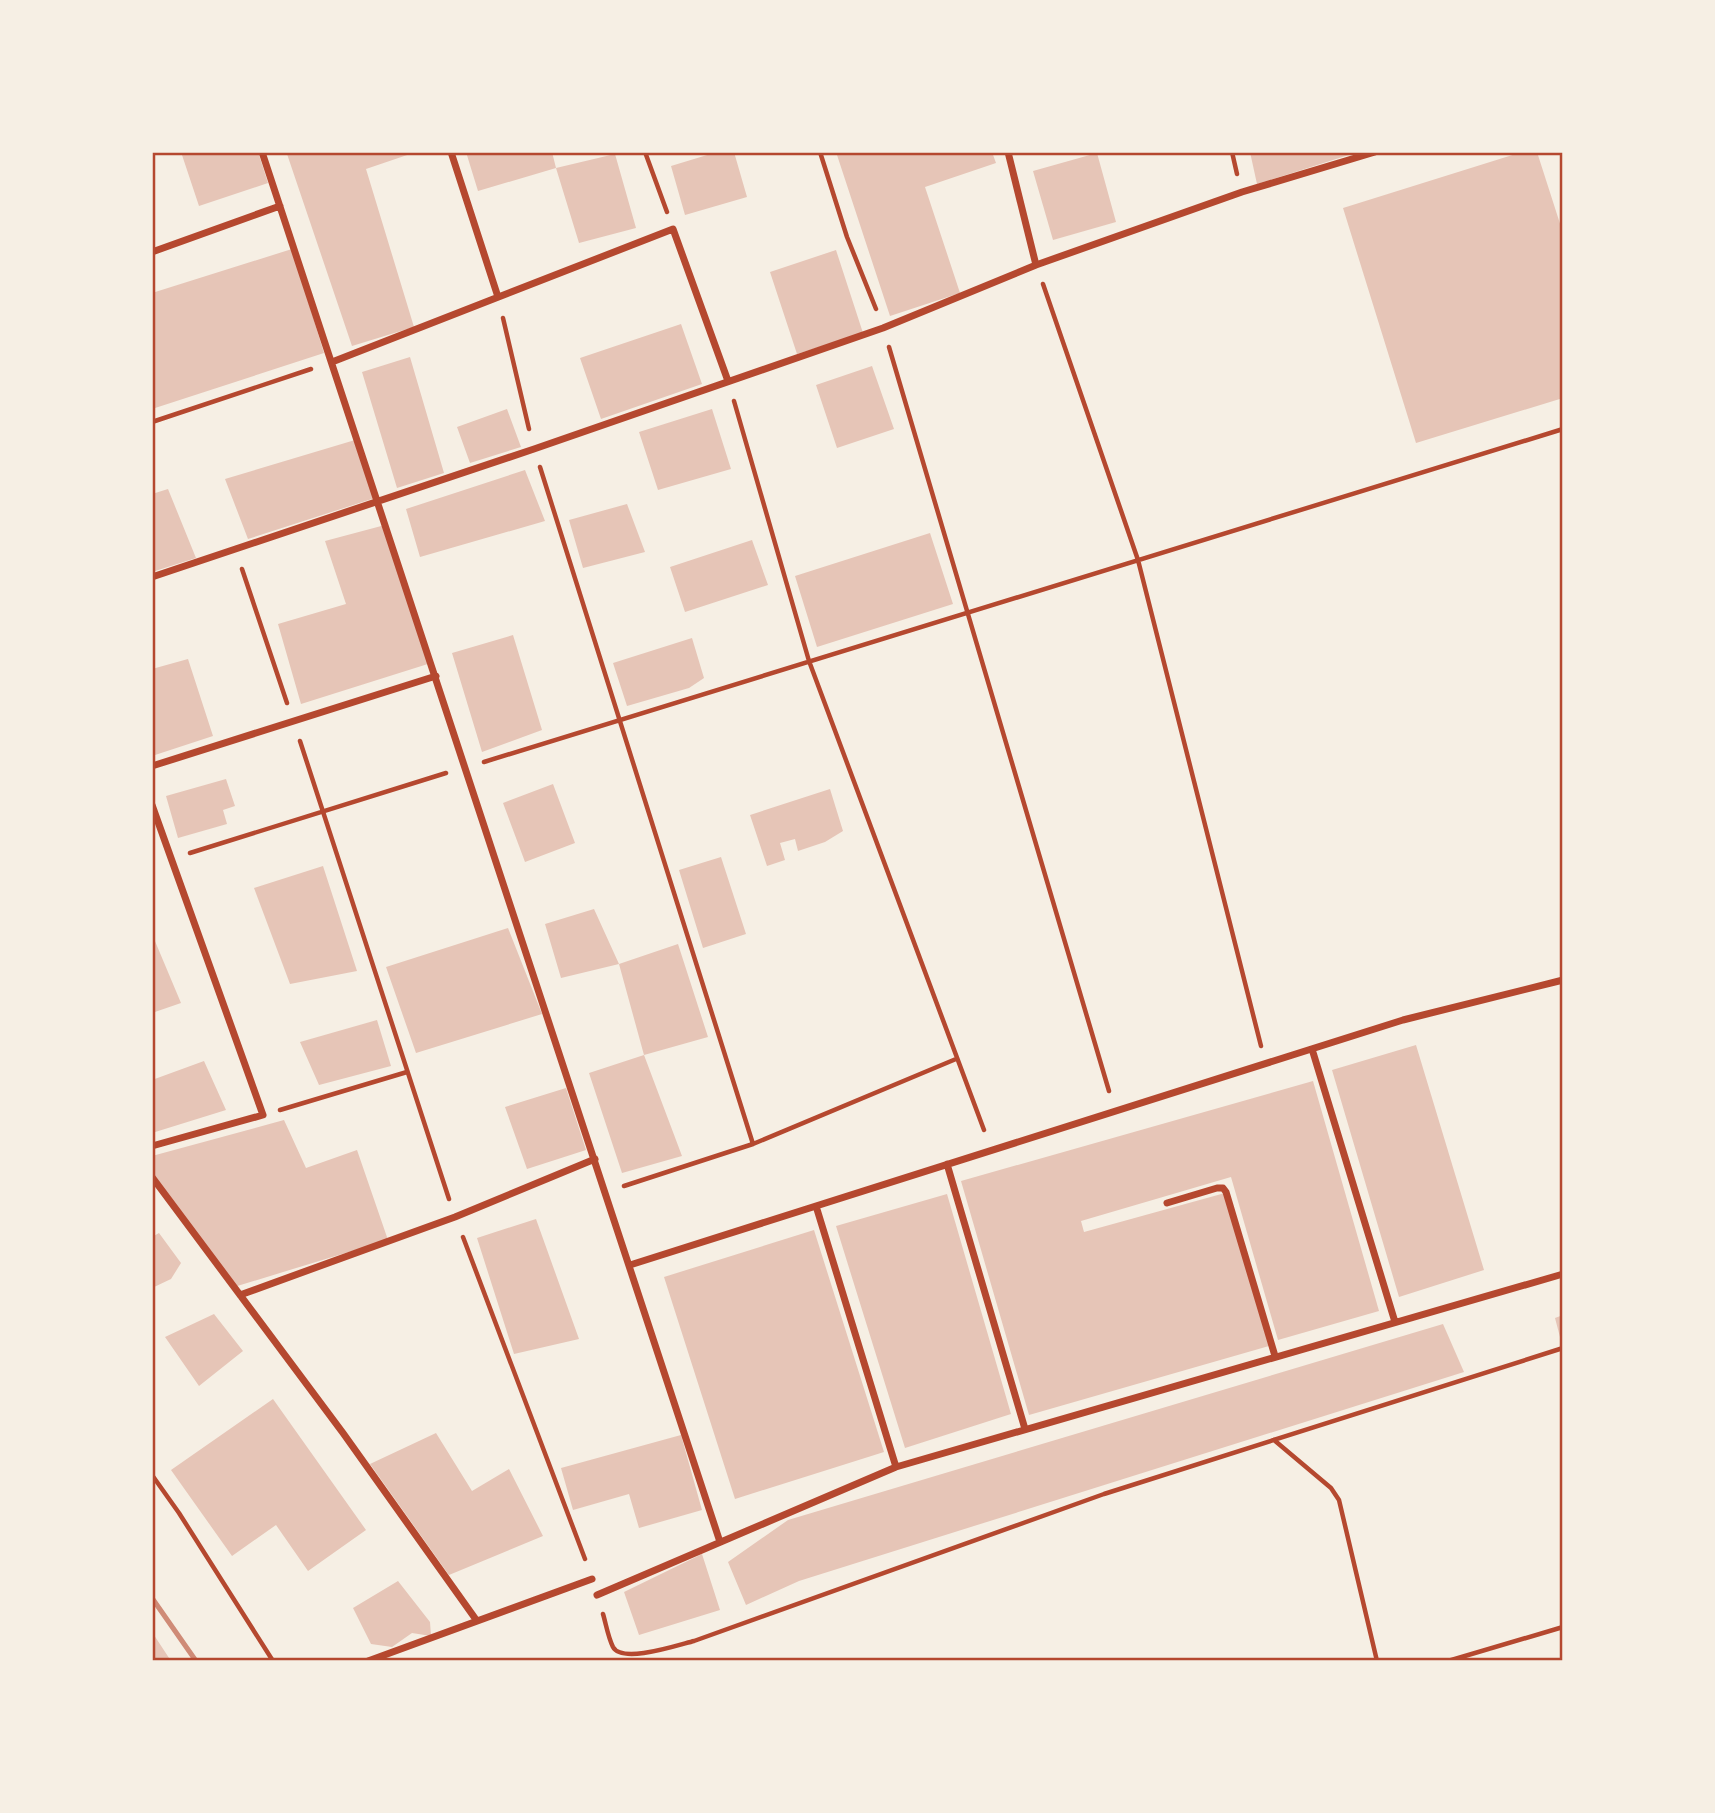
<svg xmlns="http://www.w3.org/2000/svg" width="1715" height="1813" viewBox="0 0 1715 1813" font-family="'Golos Text',sans-serif">
	<style>
		.building { fill: #e6c5b7 }
		.lines { fill: none; stroke-linecap: round; stroke-linejoin: round }
		.path { stroke: #b5482f; stroke-width: 4.5 }
		.minor { stroke: #b5482f; stroke-width: 7 }
		.rail { stroke: #cf8b77; stroke-width: 5 }
		.neatline { fill: none; stroke: #b5482f; stroke-width: 2.5 }
	</style>
	<rect width="100%" height="100%" fill="#f6efe4"/>
	<path class="building" d="M181,152h77l10,31 -69,23z
		M292,152h124l-50,17 48,158 -62,19 -65,-192z
		M466,152h86l4,16 59,-14 21,74 -57,15 -23,-75 -78,23z
		M717,152h17l13,45 -62,18 -14,-49z
		M846,152h146l4,11 -71,24 35,106 -70,23 -53,-161z
		M1250,152h105v1l-98,31z
		M1522,152h15l26,81v165l-147,45 -73,-235z
		M1097,153l19,69 -63,18 -20,-69z
		M292,249l32,104 -172,56v-116z
		M836,250l27,83 -66,21 -27,-82z
		M681,324l21,60 -101,35 -21,-61z
		M410,357l34,116 -47,15 -35,-116z
		M872,366l22,63 -57,19 -21,-63z
		M507,409l14,38 -51,16 -13,-36z
		M712,409l19,60 -73,21 -19,-58z
		M355,440l20,58 -127,41 -23,-60z
		M525,470l20,51 -125,36 -14,-48z
		M168,489l28,69 -44,14v-78z
		M627,504l18,48 -62,16 -14,-48z
		M385,525l46,138 -130,41 -23,-80 68,-20 -21,-63z
		M930,533l23,71 -136,43 -22,-71z
		M752,540l16,45 -83,27 -15,-45z
		M513,635l29,95 -60,22 -30,-99z
		M692,638l12,40 -15,10 -62,18 -14,-43z
		M188,659l25,77 -61,20v-87z
		M226,779l9,27 -12,4 4,14 -49,14 -12,-42z
		M553,784l22,59 -50,19 -22,-59z
		M830,789l13,42 -18,11 -27,9 -3,-12 -15,4 5,17 -18,6 -17,-51z
		M721,857l25,77 -43,14 -24,-78z
		M323,866l34,105 -67,13 -36,-96z
		M594,909l25,55 59,-20 30,93 -64,18 -25,-91 -58,14 -16,-54z
		M508,928l34,86 -126,39 -30,-86z
		M152,934l29,69 -29,10z
		M377,1020l14,46 -72,19 -19,-43z
		M1416,1045l68,225 -85,27 -67,-227z
		M644,1055l38,101 -60,17 -33,-100z
		M204,1061l22,49 -74,23v-53z
		M1313,1081l66,230 -101,29 -47,-163 -150,44 3,11 141,-39 44,153 -240,69 -68,-234z
		M566,1088l20,62 -59,19 -22,-62z
		M284,1120l22,48 51,-18 31,90 -154,47 -82,-113v-18z
		M947,1194l64,220 -106,34 -69,-222z
		M536,1219l43,120 -65,15 -37,-116z
		M814,1230l70,222 -149,47 -71,-222z
		M159,1233l22,30 -10,16 -19,9v-51z
		M214,1314l29,37 -44,35 -34,-49z
		M1563,1315v21l-3,1 -5,-19z
		M1443,1324l21,48 -665,209 -53,24 -18,-43 60,-42z
		M273,1399l93,131 -58,41 -32,-46 -44,31 -61,-86z
		M436,1433l36,58 37,-22 34,67 -94,39 -79,-111z
		M681,1435l21,75 -63,18 -10,-34 -56,16 -12,-42z
		M702,1554l18,56 -81,25 -15,-43z
		M398,1581l32,41 1,14 -19,-3 -20,14 -21,-3 -18,-36z
		M152,1632l19,29h-19z"/>
	<g class="lines">
		<path class="path" d="M645,152l22,60
			M820,152l27,85 29,72
			M1232,152l5,22
			M1043,284l95,276 123,486
			M503,318l26,111
			M889,347l220,744
			M734,401l75,260 175,469
			M152,422l159,-53
			M540,467l213,677
			M242,569l45,134
			M300,741l149,458
			M484,762l1079,-333
			M190,853l256,-80
			M280,1110l127,-38
			M624,1186l129,-42 203,-85
			M463,1237l122,322
			M1274,1440l57,48 8,12 38,161
			M152,1475l27,38 94,148
			M603,1614c3,10 5,23 10,33 9,17 65,-2 81,-6l410,-147 459,-146
			M1448,1661l115,-34"/>
		<path class="minor" d="M262,152l458,1390
			M451,152l47,145
			M1008,152l28,113
			M152,252l128,-46
			M332,362l341,-133 55,152
			M152,577l382,-128 349,-121 153,-63 206,-73 133,-40
			M152,766l284,-90
			M152,805l111,310 -111,31
			M1312,1049l83,273
			M947,1164l78,265
			M152,1177l191,256 134,188
			M1167,1203l50,-15h6l3,4 49,164
			M816,1206l80,261
			M630,1265l773,-245 160,-40
			M240,1295l215,-78 140,-58
			M597,1595l299,-128 667,-193
			M368,1661l224,-82"/>
		<path class="rail" d="M152,1598l44,63"/>
	</g>
	<rect width="1715" height="1813" fill="none" stroke="#f6efe4" stroke-width="308"/>
	<rect x="154" y="154" width="1407" height="1505" class="neatline"/>
</svg>
